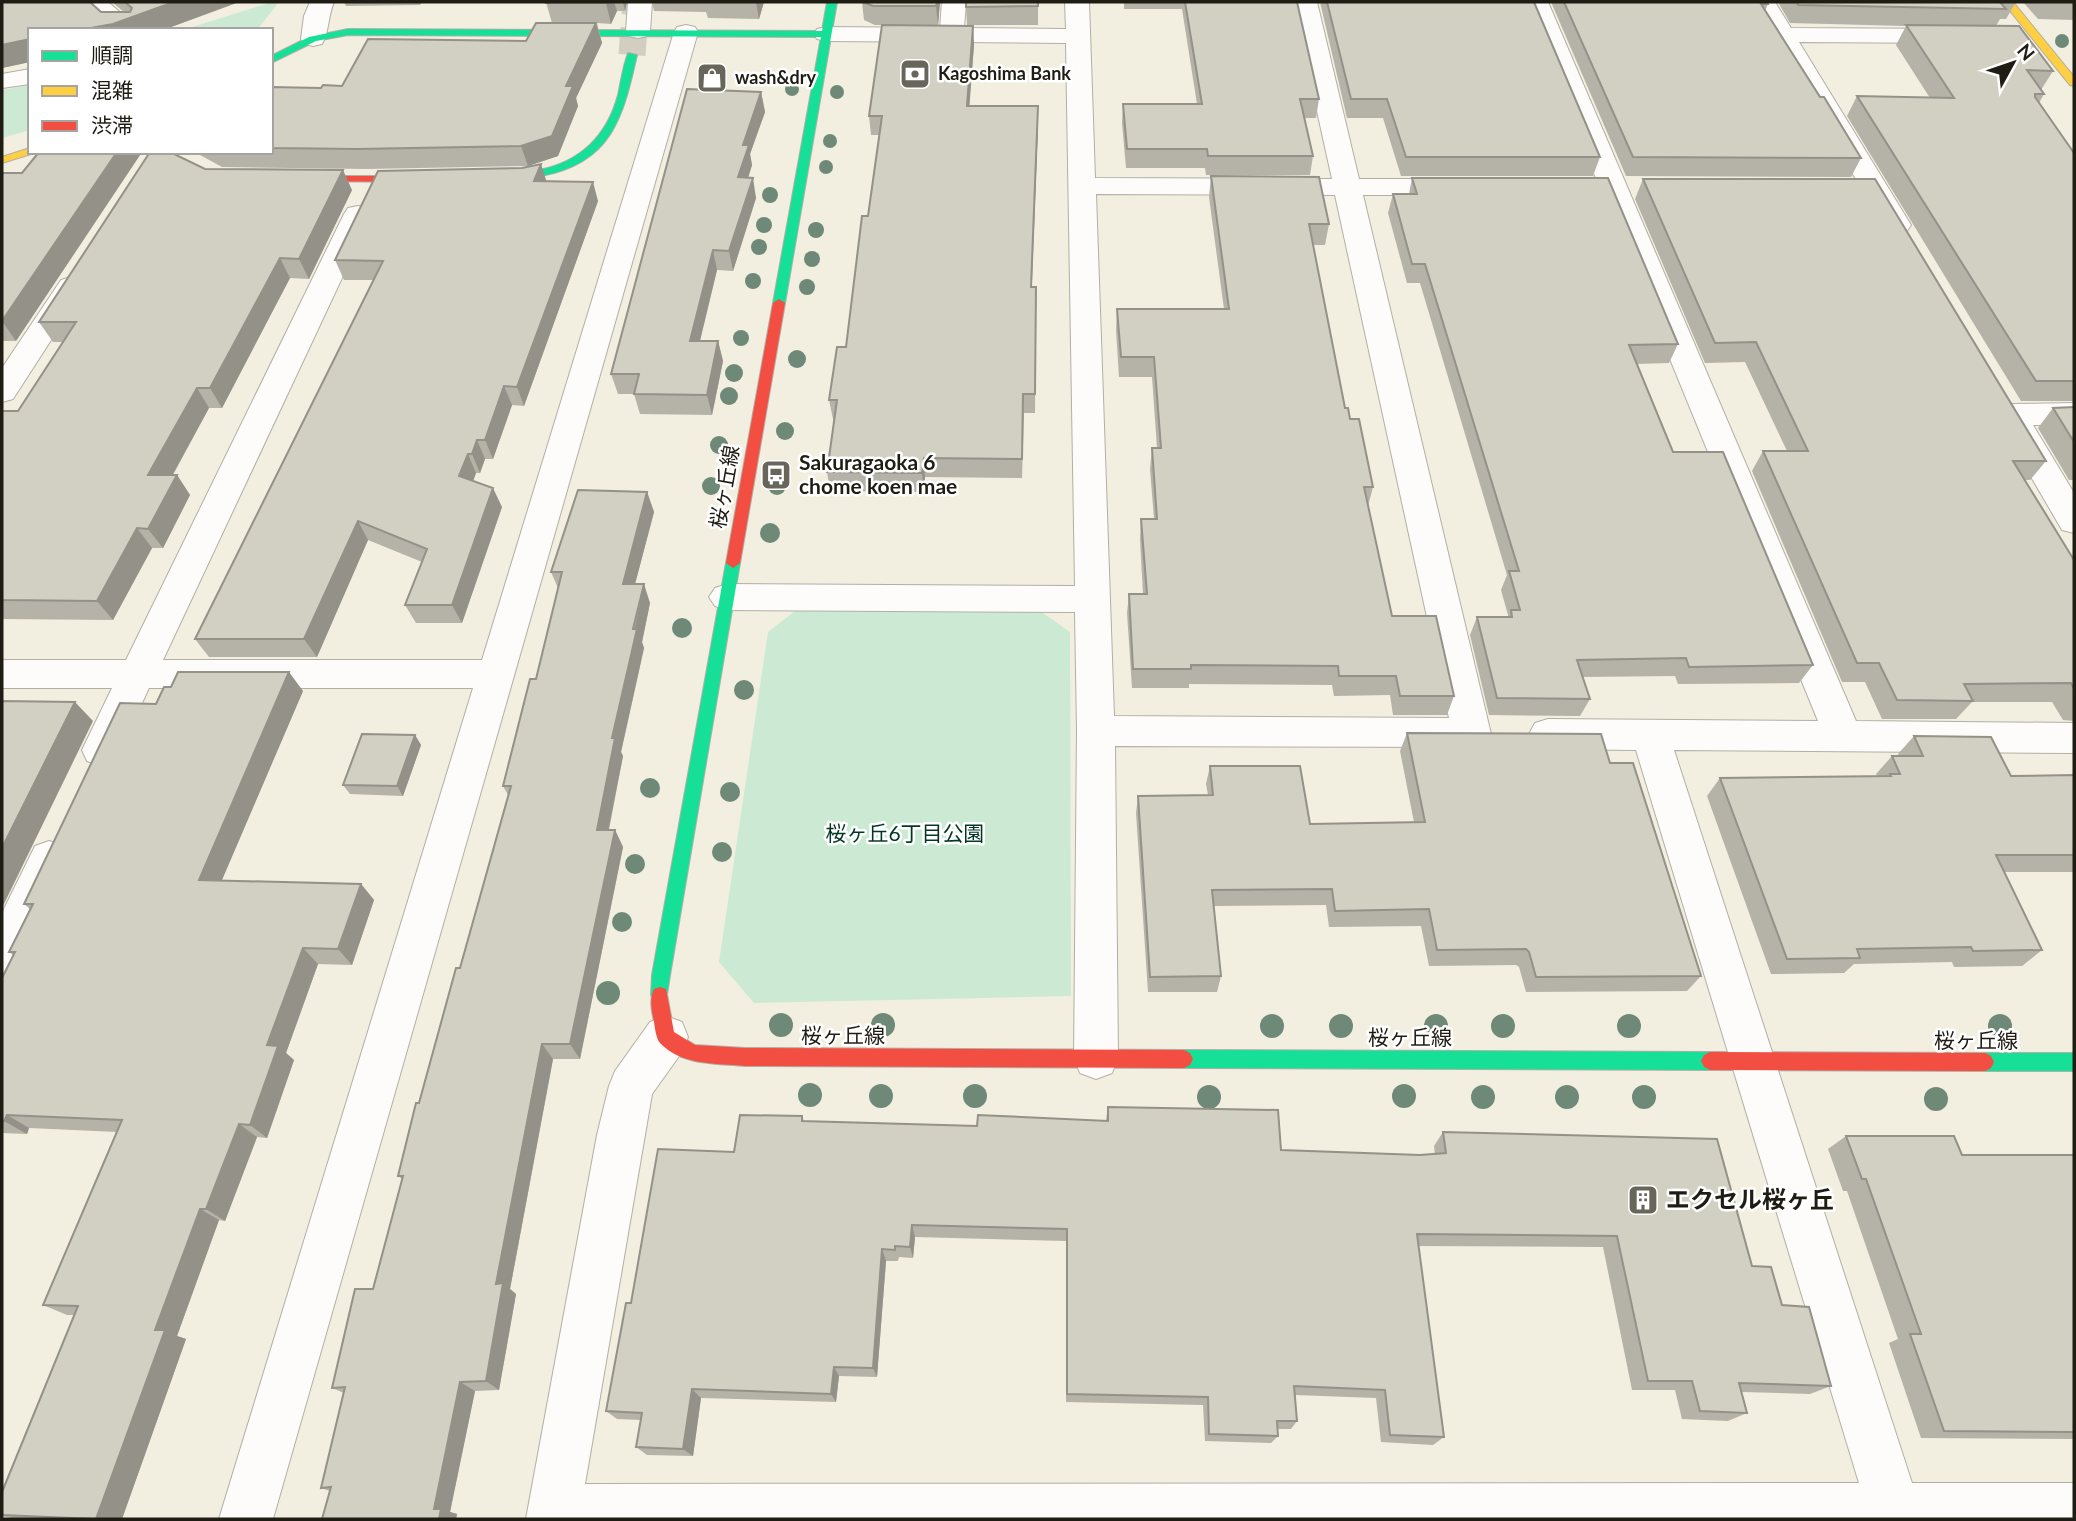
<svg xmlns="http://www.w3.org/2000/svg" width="2076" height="1521" viewBox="0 0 2076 1521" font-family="Lato,'Noto Sans JP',sans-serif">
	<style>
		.green { fill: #ccead3 }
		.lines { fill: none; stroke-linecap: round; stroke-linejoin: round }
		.secondary-tunnel { stroke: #d2cec1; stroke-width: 27; stroke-dasharray: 27 13; stroke-linecap: butt }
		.street-casing { stroke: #b2afa5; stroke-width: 2 }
		.fast-casing { stroke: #b2afa5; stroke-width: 2 }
		.slow-casing { stroke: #b2afa5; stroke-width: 2 }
		.jam-casing { stroke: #b2afa5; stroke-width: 2 }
		.street { fill: #fdfcfa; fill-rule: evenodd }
		.fast { fill: #16e098; fill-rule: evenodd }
		.slow { fill: #ffcf43; fill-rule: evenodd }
		.jam { fill: #f24e42; fill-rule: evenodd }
		.tree { fill: #6f8978 }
		.wall { fill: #b5b2a8 }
		.shaded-wall { fill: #939188 }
		.building { fill: #d2cfc3; stroke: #939188; stroke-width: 2 }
		.labels { text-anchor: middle; stroke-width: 5; stroke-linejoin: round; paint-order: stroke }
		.far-poi-label { font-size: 18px; font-weight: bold; fill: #1e1c13; stroke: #fff; text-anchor: start }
		.poi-label { font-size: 21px; font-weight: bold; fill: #1e1c13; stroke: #fff; text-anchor: start }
		.street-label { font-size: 21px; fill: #1e1c13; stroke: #fff }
		.park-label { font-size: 21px; fill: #043623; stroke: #fff }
		.near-poi-label { font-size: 24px; font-weight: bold; fill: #1e1c13; stroke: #fff; text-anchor: start }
	</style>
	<rect width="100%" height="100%" fill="#f2eee0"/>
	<path class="green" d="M272,2h7l-22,28h-74z
		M30,85v45l-28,8v-48z
		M795,611h245l30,21 1,364 -317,7 -35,-41 49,-330z"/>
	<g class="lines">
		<path class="secondary-tunnel" d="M632,55l4,-53"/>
		<g class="street-casing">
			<path id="street" d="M82,2h26l33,28h-27z
				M310,2h24c-6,13 -5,31 -12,42l-9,2 -9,-2 -3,-5 3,-23z
				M628,2h24l-2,29 -3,5 -9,2 -9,-2 -3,-5z
				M942,2h24l-2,26 102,1 -1,-27h24l6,176 237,1 -39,-177h24l42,177h102l10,2 4,6 -4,6 -10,2h-98l128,539 -6,11 -13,4 -8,-2 -349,-1 3,312 -6,15 -16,6 -16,-6 -6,-15 3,-327 -2,-119 -348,-2 -12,-4 -6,-9 6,-9 12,-4 348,2 -9,-543 -240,-2 -9,-2 -3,-5 3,-5 9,-2 114,1zM1096,194l239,1 114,523 -335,-2z
				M1524,2h24l308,719 218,2v30l-400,-3 238,733h162v36h-1548l71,-384 12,-49 6,-15 35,-49 16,-6 16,6 6,15 -6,15 -30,42 -67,390 1274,-1 -223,-733 -88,-1 -13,-4 -6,-11 6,-11 13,-4 270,2z
				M1751,2h24l16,26 161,1 9,2 3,5 -3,5 -9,2 -153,-1 112,183 -4,6 -10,2 -10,-2 -4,-6z
				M686,25l9,2 3,5 -425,1487h-54l254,-831h-324l-34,73 -14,5 -14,-5 -5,-11 30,-62h-110v-28h124l218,-446 4,-6 10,-2 10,2 4,6 -209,446h319l192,-628 3,-5z
				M30,69v15l-28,4v-14z
				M71,277l10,3 5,6 -73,113 -11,3v-34l59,-88z
				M2074,403v22h-41l41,68v40l-12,-3 -67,-115 5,-8 11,-3z
				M49,841l14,5 6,12 -52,113 -15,5v-63l33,-67z"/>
		</g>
		<g class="fast-casing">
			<path id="fast" d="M827,2h10l-52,301 -6,4 -6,-4 48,-266 -473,-2 -32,6 -45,22v-7l38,-19 39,-8 474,2z
				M628,53l9,2c-14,62 -25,108 -96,121 -17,3 -37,7 -54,4l-2,-2c12,-8 39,-6 54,-8 41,-8 68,-34 79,-75 3,-14 5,-29 10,-42z
				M733,558l7,5 -70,412 -4,26 -6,2 -6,-2 -3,-6 1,-20 74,-412z
				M1184,1050l526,2 6,3 3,6 -3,6 -6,3 -526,-2 -6,-3 -3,-6 3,-6z
				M1985,1053h89v18h-89l-6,-3 -3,-6 3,-6z"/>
		</g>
		<g class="slow-casing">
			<path id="slow" d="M2003,2h10l61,75v9l-4,-1z
				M30,148v4l4,1 -32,10v-6z"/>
		</g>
		<g class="jam-casing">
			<path id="jam" d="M295,176h132l6,3 -6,3 -136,-1 -2,-2z
				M779,299l6,4 -45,260 -7,5 -7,-5 47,-260z
				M660,987l6,2 8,43 21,13 50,3 439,2 6,3 3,6 -3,6 -6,3 -439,-2c-28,-3 -63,0 -85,-23 -4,-5 -5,-15 -6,-21 -2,-11 -5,-22 0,-33z
				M1710,1052l275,1 6,3 3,6 -3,6 -6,3 -275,-1 -6,-3 -3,-6 3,-6z"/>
		</g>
		<use href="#street" class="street"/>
		<use href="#fast" class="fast"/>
		<use href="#slow" class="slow"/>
		<use href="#jam" class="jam"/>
	</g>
	<g class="tree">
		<circle cx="2062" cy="41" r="7"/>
		<circle cx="792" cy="89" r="7"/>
		<circle cx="837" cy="92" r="7"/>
		<circle cx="830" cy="141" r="7"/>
		<circle cx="826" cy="167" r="7"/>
		<circle cx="770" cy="195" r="8"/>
		<circle cx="764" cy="225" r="8"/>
		<circle cx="816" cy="230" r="8"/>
		<circle cx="759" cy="247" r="8"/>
		<circle cx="812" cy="259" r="8"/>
		<circle cx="753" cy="281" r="8"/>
		<circle cx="807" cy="287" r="8"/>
		<circle cx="741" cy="338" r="8"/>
		<circle cx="797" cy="359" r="9"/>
		<circle cx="734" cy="373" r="9"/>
		<circle cx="729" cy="396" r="9"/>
		<circle cx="785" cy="431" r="9"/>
		<circle cx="719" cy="445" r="9"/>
		<circle cx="711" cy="486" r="9"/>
		<circle cx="777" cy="486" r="9"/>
		<circle cx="770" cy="533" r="10"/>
		<circle cx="682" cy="628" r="10"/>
		<circle cx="744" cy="690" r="10"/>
		<circle cx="650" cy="788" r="10"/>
		<circle cx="730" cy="792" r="10"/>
		<circle cx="722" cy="852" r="10"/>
		<circle cx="635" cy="864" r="10"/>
		<circle cx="622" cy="922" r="10"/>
		<circle cx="608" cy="993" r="12"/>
		<circle cx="781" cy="1025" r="12"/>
		<circle cx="883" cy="1025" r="12"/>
		<circle cx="1272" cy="1026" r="12"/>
		<circle cx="1341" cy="1026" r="12"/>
		<circle cx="1436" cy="1026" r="12"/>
		<circle cx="1503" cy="1026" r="12"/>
		<circle cx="1629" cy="1026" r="12"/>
		<circle cx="2000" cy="1026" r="12"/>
		<circle cx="810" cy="1095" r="12"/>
		<circle cx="881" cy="1096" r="12"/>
		<circle cx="975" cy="1096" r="12"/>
		<circle cx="1404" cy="1096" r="12"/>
		<circle cx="1209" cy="1097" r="12"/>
		<circle cx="1483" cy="1097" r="12"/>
		<circle cx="1567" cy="1097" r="12"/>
		<circle cx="1644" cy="1097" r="12"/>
		<circle cx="1936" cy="1099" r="12"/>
	</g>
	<path class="wall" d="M2,2l99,10h23l-12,-10h127l-76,28h-133v32l-28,6z
		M344,2h78l-2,3 -74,1z
		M546,2h81l-2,9h-8l-6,13 -14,-1 5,20 -26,55 2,8 -20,50 -30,10 -162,3 -144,-2 -22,-12 -2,-3h73v-65l50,1 21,-2 184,-45 26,-18z
		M652,2h112l-5,17 -51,-1 -2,-6 -52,-1z
		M862,2h78l-2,23h-63l-11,-5z
		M1038,2v23h-71l-1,-18z
		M1124,2h173l22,97 -3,19h-12l9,38 -3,19h-104l-1,-7h-79l-4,-45 1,-19h74l-15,-95h-58z
		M1320,2h214l66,155 -7,19h-192l-18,-58h-36z
		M1551,2h216l1,2 -3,7 96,147 -10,19 -225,-1z
		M1778,2h238l-10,17h-6l-4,7 57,45 -12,19 3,4 -5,9 35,50v248h-53l-174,-285 10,-20 73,2 -34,-53 10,-19 -116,-3z
		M2023,2h51v18l-36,-1z
		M973,26l1,19 -5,61 69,20 -7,161h5l-1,126h-11l-2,65 -97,-1 -1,15 -94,-1 -3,-19 7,-53h-1l-4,-19 17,-53 22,-131 11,-81h-8l-2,-19z
		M761,92l4,20 -15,42 2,11 -4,13 8,20 -23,73 -16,-1 -17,71h18l5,20 -11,54 -72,-1 -6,-20h-16l-7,-20z
		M39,152h99l2,3 -124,186h-14v-168h20z
		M205,169l147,21 -43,89 -19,-1 -68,130h-13l-36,67h4l13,20 -27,53h-11l-39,72 -111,-1v-208h16l45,-69h-10l-14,-20z
		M1211,176l118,48 -4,21h-12l32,163 5,11 23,68 -5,19 24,110 62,80 -7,19h-54l-3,-20 -56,1 -2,-11 -143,-1v4h-57l-5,-75 2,-19h14l-3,-55 1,-20h13l-4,-50 2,-21h5l-5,-71h-33l-3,-47 1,-21h107l-15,-112z
		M1412,178l266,166 -9,19 -32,1 36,88 140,213 -14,18 -121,1 -3,-8 -92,1 7,22 -10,17 -91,-1 -19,-80 7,-18h31v-2l-7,-25 6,-15 -87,-292h-13l-19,-70 5,-19h16z
		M1643,179l403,282 -16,19h-5l49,80v161l-11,-1 -11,-18h-80l-16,17h-74l-17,-37h-23l-90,-211 11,-20h24l-42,-89 -40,1 -70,-164z
		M546,181l52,20 -74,205 -12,-1 -19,54h-8l-5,14h-4l-3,8 29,26 -40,116h-46l-11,-18 17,-43 -54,-22 -51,117h-108l-14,-18 179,-359h-30l-9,-20z
		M2074,407v73h-5l-31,-52 15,-20z
		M647,492l7,20 -19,72 15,19 -8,39 2,6 -23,104 2,4 -14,74h6l8,17 -43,212h-27l-43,230 6,5 -17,96 -24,1 -25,121 7,2 -1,5h-134l8,-28 -9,-3 23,-95 -12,-5 41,-99 29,-110 -4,-3 62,-208 48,-173 -5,-9 33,-107 22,-91 -7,-16z
		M303,691l-81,189 139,4 13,16 -22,65 -34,-1 -32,89 8,7 -27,78 -10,-1 -32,84 -6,-1 -42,116 9,3 -64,180h-106l-14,-3 72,-201h-7l-24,-10 74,-173 -88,-4 -2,6 -25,-1v-155l11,-23 -4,-3 21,-43 -6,-5z
		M1407,733l203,30 91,213 -14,15 -161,1 -7,-25 -3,-2 -87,1 -8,-40 -92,1 -3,-22 -113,1 8,70 -4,16h-69l-12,-179 2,-17 70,-1 -2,-11 4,-18 100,58 104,-2 -14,-71z
		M415,735l6,10 -18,51 -53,-2 -7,-9z
		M1914,736l97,40 63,-1v97h-70l38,78 -20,16 -68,1 -2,-5 -98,2 -10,9 -73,1 -64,-178 13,-18 157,-2 -1,-2 16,-18h7l-1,-2z
		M1108,1107l173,43 139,5 15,-1 -1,-8 9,-14 309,134 30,39 49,81 -21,8 -68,-2 5,21 -19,8 -46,-2 -7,-29h-43l-29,-143 -185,-1 26,191 -11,8 -52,-3 -5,-44 -81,-3 2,26 -6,8h-14l1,7 -7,7 -66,-2 -2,-36 -137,-3v-161l-151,-4 -2,21 -14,-1 -1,4h-12l-9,116 -38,-1 -3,26 -135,-4 -8,58 -46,-1 -11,-8 5,-27 -24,-1 -11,-8 25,-108 103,-151 68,-36 2,5 173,5 129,-6z
		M1846,1136l116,19h112v284l-153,-1 -32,-95 9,-4 -51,-148h-4l-15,-42z"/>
	<path class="shaded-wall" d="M174,2h65l-76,28h-83z
		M606,2h8l3,9 -6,13 -5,-21z
		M623,2h4l-2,9z
		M756,2h8l-5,17z
		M937,2h3l-2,23 -2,-19z
		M596,23l6,20 -26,55 2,8 -20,50 -30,10 -7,-20 45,-60z
		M973,26l1,19 -6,80 -1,-19z
		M30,39v23l-28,6v-23z
		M761,92l4,20 -15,42 2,11 -10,32 -4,-20 5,-32z
		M1038,106v20l-7,181v-20z
		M117,152h21l2,3 -124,186 -14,-20z
		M541,164l6,19 -13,-2z
		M343,170l9,20 -43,89 -10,-20z
		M753,178l3,20 -23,73 -4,-20z
		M593,182l5,19 -74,205 -7,-19z
		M713,250l4,20 -22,91 -5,-20z
		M280,258l10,20 -68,130 -12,-20z
		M718,341l5,20 -11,54 -5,-20z
		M504,386l8,19 -19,54 -8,-19z
		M197,388l12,20 -47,86 -14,-19z
		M477,440l8,19 -5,14 -8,-19z
		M468,454l8,19 -8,22 -9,-19z
		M924,458l1,19 -1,15 -2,-19z
		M177,475l13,20 -27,53 -15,-19z
		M493,488l9,19 -40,116 -10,-18z
		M647,492l7,20 -24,91 -7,-19z
		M358,521l10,19 -51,117 -13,-18z
		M137,528l15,20 -39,72 -16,-19z
		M644,584l6,19 -8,39 2,6 -23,104 2,4 -18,91 -8,-17 15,-92z
		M289,672l14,19 -88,205 -16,-16z
		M75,702l18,19 -91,187v-60z
		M415,735l6,10 -18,51 -6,-10z
		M615,830l8,17 -43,212 -10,-15z
		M361,884l13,16 -22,65 -14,-16z
		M303,948l15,16 -32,89 8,7 -27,78 -17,-13 17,-80z
		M542,1044l11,15 -43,230 6,5 -17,96 -13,-9 10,-97z
		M7,1115l22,13 -2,6 -23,-13z
		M239,1124l18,13 -32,84 -19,-12z
		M200,1209l19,11 -42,116 9,3 -64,180h-26l59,-189z
		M912,1225l3,12 -2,21 -3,-11z
		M882,1249l4,12 -9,116 -4,-9z
		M834,1367l5,9 -3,26 -5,-8z
		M460,1382l15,9 -25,121 7,2 -1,5h-17l-5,-10z
		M692,1389l9,9 -8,58 -10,-7z"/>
	<path class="building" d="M2,2h88l11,10h29l2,-4 -7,-6h49l-61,22 -33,6h-50v9l-28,6z
		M546,2h60v1h-60z
		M863,2h74l-1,4h-63z
		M966,2h72v4l-72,1z
		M1185,2h112l22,97h-19l13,57h-105l-1,-7h-80l-4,-45h79z
		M1327,2h207l66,155h-194l-19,-58h-36z
		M1564,2h203l1,2h-7l59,93h4l37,61 -228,-1z
		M1797,2h203l6,7 -208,-4z
		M536,23h60l-30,63h7l-21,50 -31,10 -164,3 -86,-1v-61l50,1 2,-3 19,1 26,-47 158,2z
		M882,25l91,1 -6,80h71l-7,181h5l-1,107h-12l-1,65 -98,-1 -2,15 -95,-1 10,-72h-8l8,-53h9l16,-131h6l14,-100h-13z
		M1906,25l113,1 34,45 -26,-1 17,24h-9v3l39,56v228h-38l-179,-285 97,2z
		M687,89l74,3 -18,53h6l-11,32 15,1 -24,73 -16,-1 -23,91h28l-11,54 -73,-1 5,-20h-28z
		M39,152h78l-115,169v-148h20z
		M150,152h20l35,17 138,1 -44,89 -19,-1 -70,130h-13l-49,87h29l-29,54 -11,-1 -40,73 -95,-1v-189h16l58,-89h-37z
		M541,164l-7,17 59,1 -76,205 -13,-1 -19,54h-8l-5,14h-4l-9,22 34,12 -41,117h-47l22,-56 -69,-28 -54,118h-109l188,-378 -48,-1 43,-89 144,-3z
		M1211,176l108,1 10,47h-20l36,184h3l2,11h9l14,68h-9l28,129h44l18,80h-54l-4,-20h-57l-1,-10 -147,-1v4h-58l-4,-75h18l-6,-75h16l-5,-71h9l-7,-91h-33l-4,-48h112z
		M1412,178h196l70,166 -49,1 44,107h50l90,213 -124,2 -3,-9 -109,2 13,39 -93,-1 -20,-81h35l-1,-7h9l-11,-39h10l-94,-307h-13l-19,-70h24z
		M1643,179h232l171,282h-33l61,99v129l-3,-6 -107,1 9,17 -76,-1 -18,-37h-22l-94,-212h45l-52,-109 -41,1z
		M2074,407v35l-21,-34z
		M578,490l69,2 -24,92h21l-11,45h4l-25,109h3l-18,92h18l-45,214h-28l-46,240 7,-1 -17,98 -26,1 -26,127h7l-2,10h-117l9,-32 -10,1 24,-101 -13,1 23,-99h18l30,-113h-5l18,-73h3l37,-135h4l51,-182h-8l27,-107h6l26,-107h-11z
		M178,672h111l-90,208 162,4 -23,65 -35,-1 -36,97 11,1 -28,79 -11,-1 -33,85h-6l-45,121h10l-69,189 -94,-4v-23l76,-186 -35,-1 79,-185 -115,-5 -3,6h-2v-143l13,-26h-6l24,-48h-9l96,-201 36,1 8,-17h7z
		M2,701l73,1 -73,146z
		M1407,733l194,1 9,29h23l68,213 -165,1 -7,-25 -3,-3 -89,1 -8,-41 -94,2 -3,-22 -120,1 9,86 -71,1 -12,-181 75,-1 -3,-29h90l10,58 115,-2z
		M362,734l53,1 -18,51 -54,-1z
		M1914,736l77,1 20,39 63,-1v80h-78l46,95 -69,1 -2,-4 -114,2 3,9 -73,1 -67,-181 171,-2 -1,-2h10l-8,-18h31z
		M1108,1107l170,3 3,40 139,5 26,-2 -3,-21 274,7 35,127 19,1 11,38 27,2 22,79 -92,-3 8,30 -47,-2 -8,-30h-44l-31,-145 -200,-2 27,203 -54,-2 -5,-45 -91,-4 3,35h-20l1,15 -69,-2 -1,-37 -141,-3v-165l-155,-4 -2,22 -15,-1v4l-13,-1 -9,119 -39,-1 -3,27 -139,-5 -9,60 -47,-2 6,-34 -36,-2 20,-108h5l27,-154 76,3 6,-37 62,1v5l175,5 1,-11 130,6z
		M1846,1136h108l8,19h112v277l-130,-1 -34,-97h11l-55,-155h-4z"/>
	<defs>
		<g id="bank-square" transform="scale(1.575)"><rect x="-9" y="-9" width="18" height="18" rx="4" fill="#68665b" stroke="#fff"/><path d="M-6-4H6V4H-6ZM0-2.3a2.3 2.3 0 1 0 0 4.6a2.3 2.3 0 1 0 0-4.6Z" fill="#fff"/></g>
		<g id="shop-square" transform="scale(1.575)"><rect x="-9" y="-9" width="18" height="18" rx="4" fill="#68665b" stroke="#fff"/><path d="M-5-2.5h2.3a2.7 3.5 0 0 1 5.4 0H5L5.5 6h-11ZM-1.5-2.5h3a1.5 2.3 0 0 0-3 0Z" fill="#fff"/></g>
		<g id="bus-square" transform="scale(1.575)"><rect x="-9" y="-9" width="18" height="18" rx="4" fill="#68665b" stroke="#fff"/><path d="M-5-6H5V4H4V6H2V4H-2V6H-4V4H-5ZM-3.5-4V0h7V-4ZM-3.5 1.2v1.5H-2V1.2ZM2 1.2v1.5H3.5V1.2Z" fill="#fff"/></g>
		<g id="building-square" transform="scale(1.575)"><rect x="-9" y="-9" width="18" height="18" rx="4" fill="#68665b" stroke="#fff"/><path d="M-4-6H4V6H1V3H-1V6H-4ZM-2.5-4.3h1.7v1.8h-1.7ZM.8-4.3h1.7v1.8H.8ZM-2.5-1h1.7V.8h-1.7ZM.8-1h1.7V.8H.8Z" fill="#fff"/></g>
	</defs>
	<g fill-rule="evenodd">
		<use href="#bank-square" x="915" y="74"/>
		<use href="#shop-square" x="712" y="78"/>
		<use href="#bus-square" x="776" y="475"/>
		<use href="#building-square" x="1643" y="1200"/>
	</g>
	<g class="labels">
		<g class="far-poi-label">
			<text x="938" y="80">Kagoshima Bank</text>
			<text x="735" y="84">wash&amp;dry</text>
		</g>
		<g class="poi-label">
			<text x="799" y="470">Sakuragaoka 6<tspan x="799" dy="24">chome koen mae</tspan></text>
		</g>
		<g class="street-label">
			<text transform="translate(725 487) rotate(-80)" y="7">桜ヶ丘線</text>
			<text x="843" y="1043">桜ヶ丘線</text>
			<text x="1410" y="1045">桜ヶ丘線</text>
			<text x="1976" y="1048">桜ヶ丘線</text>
		</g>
		<g class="park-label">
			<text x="905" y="841">桜ヶ丘6丁目公園</text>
		</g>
		<g class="near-poi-label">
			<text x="1666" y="1208">エクセル桜ヶ丘</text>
		</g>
	</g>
	<rect width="2076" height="1521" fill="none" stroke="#1e1c13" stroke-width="7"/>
	<rect x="28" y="28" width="245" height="126" fill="#ffffff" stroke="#a5a4a1" stroke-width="2"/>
	<rect x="42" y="51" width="35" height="10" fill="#16e098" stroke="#a5a4a1" stroke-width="2"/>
	<text x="91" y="63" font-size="21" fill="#1e1c13">順調</text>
	<rect x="42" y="86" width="35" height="10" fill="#ffcf43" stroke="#a5a4a1" stroke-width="2"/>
	<text x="91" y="98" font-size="21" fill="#1e1c13">混雑</text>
	<rect x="42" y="121" width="35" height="10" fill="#f24e42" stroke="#a5a4a1" stroke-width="2"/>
	<text x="91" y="133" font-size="21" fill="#1e1c13">渋滞</text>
	<g transform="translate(2013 63) rotate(50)" stroke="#ffffff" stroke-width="5" paint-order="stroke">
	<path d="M0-5L12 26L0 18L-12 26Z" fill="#1e1c13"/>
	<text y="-10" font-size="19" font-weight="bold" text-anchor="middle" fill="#1e1c13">N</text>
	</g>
</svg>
